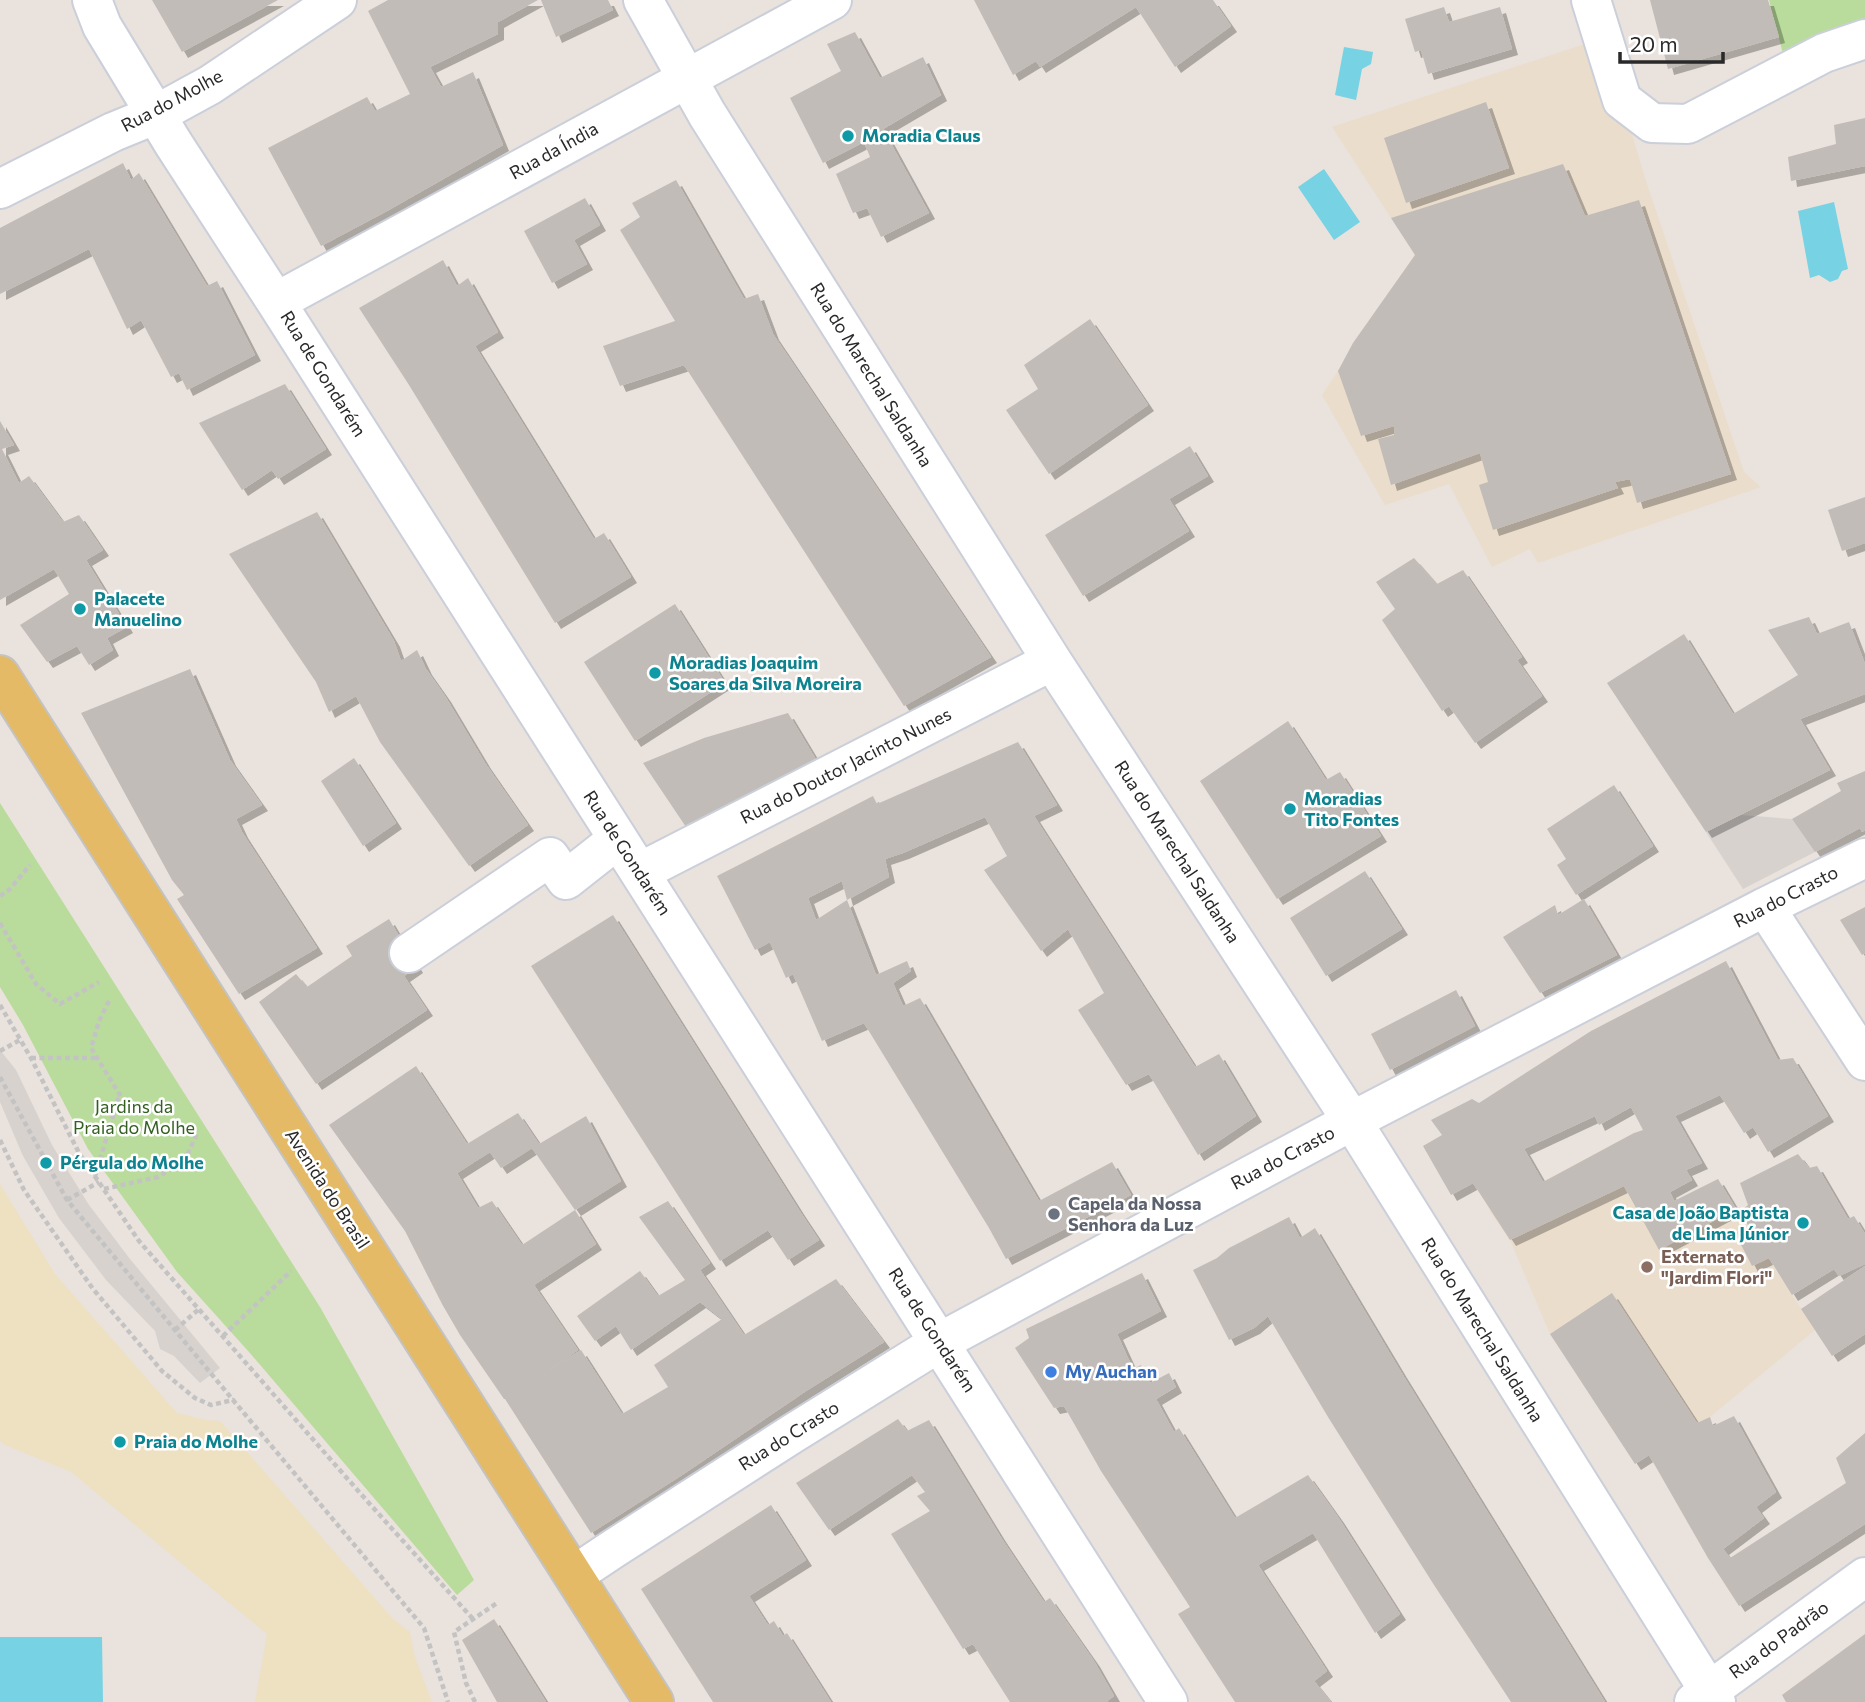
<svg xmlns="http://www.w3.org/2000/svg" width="1865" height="1702" viewBox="0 0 1865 1702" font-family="Commissioner,sans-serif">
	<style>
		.education { fill: #eaddcc }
		.green { fill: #b9dc9c }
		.sand { fill: #ede1c1 }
		.plaza { fill: #d7d2ce }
		.water { fill: #77d2e4 }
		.building { fill: #c2bcb8; fill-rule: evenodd; filter: url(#shadow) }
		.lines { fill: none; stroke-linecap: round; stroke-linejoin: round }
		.minor-casing { stroke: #cacfd9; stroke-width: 42 }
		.major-casing { stroke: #c3c3c3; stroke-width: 42 }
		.path { stroke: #c3c3c3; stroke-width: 4.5; stroke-dasharray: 5 3.5; stroke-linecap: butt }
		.minor { stroke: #fff; stroke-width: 38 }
		.major { stroke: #e4ba66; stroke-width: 38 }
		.culture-dot { fill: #0f9aa8; stroke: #fff; stroke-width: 2.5 }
		.worship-dot { fill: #6b7280; stroke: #fff; stroke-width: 2.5 }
		.education-dot { fill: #8d6e63; stroke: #fff; stroke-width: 2.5 }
		.shop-dot { fill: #3f7fe0; stroke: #fff; stroke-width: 2.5 }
		.labels { text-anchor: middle; stroke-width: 5; stroke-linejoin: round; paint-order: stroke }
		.street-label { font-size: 18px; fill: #292929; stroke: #fff }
		.culture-label { font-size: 18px; font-weight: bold; fill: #0d838f; stroke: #fff; text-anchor: start }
		.park-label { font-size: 18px; fill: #335f20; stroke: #fff }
		.worship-label { font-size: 18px; font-weight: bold; fill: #5b616d; stroke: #fff; text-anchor: start }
		.education-label { font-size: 18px; font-weight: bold; fill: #785e54; stroke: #fff; text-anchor: start }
		.shop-label { font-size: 18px; font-weight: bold; fill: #366cbe; stroke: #fff; text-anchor: start }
	</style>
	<defs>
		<filter id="shadow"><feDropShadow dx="6" dy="6" stdDeviation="0" flood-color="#0004"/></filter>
	</defs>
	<rect width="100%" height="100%" fill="#eae2dc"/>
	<path class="education" d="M1603,38l43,143 98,291 17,15 -223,76 -8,-14 -38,18 -43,-83 -64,21 -63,-110 16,-24 15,-28 62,-88 -83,-128z
		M1634,1133l40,68 44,-22 18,30 79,121 -105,87 -13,6 -85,-129 -62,40 -40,-94 -21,-30z"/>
	<path class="green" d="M1769,0h96v41l-72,29 -11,-20z
		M0,803l320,504 154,273 -17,15 -208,-243 -72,-80 -89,-123 -65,-124 -23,-38z"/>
	<path class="sand" d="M0,1184l55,90 122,139 28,7 15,1 173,198 17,13 5,25 17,45h-177l12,-68 -196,-162 -68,-28 -3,-4z"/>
	<path class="plaza" d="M1741,815l51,4 23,33 -72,37 -37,-57z
		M0,1050l16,20 36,75 37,60 41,54 90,109 -20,15 -26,-27 -14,-7 -5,-18 -49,-51 -47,-62 -36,-62 -23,-54z"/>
	<path class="water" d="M1344,47l29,5 -2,12 -9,5 -6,31 -21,-5z
		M1324,169l36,53 -26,18 -36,-53z
		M1834,202l14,67 -6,2 -4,8 -8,3 -11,-7 -9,3 -12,-67z
		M0,1637h102l1,65h-103z"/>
	<path class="building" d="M152,0h126l-96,52z
		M388,0h150l-40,22v12l-68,33 11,20 32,-15 30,73 -116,66 -66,35 -53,-98 99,-51 8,14 35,-17 -42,-83z
		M541,0h67l5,10 -57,27z
		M974,0h239l18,26 -56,41 -39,-60 -96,60 -4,-6 -23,14z
		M1650,0h118l11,37 -111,32z
		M1444,7l5,15 51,-15 12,42 -84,25 -7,-24 -6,2 -10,-33z
		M855,32l25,46 43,-21 18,38 -58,34 46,84 -48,24 -14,-29 -14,5 -17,-39 34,-17 -6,-15 -41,21 -33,-65 51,-27 -14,-27z
		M1486,102l23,66 -103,35 -22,-65z
		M1865,118v48l-74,15 -3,-24 48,-13 -2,-19z
		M123,163l8,17 8,-7 68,113 10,-5 38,74 -68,35 -8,-17 -8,4 -30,-57 -14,9 -38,-80 -89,45v-66z
		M1563,164l22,52 54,-16 92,274 -94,29 -7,-24 -15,3 3,6 -125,42 -14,-45 9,-3 -8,-29 -89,32 -13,-46 16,-4v-9l-33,10 -23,-65 15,-28 62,-88 -24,-37z
		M676,180l68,119 14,-5 15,40 218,323 -87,49 -220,-341 -64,21 -17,-40 72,-25 -55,-91 20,-13 -8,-14z
		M585,198l15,27 -26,15 13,24 -35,19 -28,-52z
		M443,260l14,26 11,-8 30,54 -23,14 119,193 10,-6 27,44 -76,46 -146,-238 -50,-77z
		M1090,319l58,86 -99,69 -43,-64 32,-21 -14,-24z
		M285,384l41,65 -48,30 -6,-9 -30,20 -43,-67z
		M0,421l14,24 -12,4 17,34 10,-7 34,46 16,-7 24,35 -17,10 41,67 -20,11 6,12 -24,15 -12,-19 -30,16 -27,-37 49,-31 -15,-25 -54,31z
		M1190,446l18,30 -39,23 20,32 -106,65 -38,-61z
		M1865,497v46l-23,8 -14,-41z
		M317,512l77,129 7,20 16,-11 9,19 19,27 40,67 43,62 -59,41 -89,-124 -24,-46 -27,16 -13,-30 -87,-128z
		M1414,558l23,26 26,-14 59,87 -5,3 25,36 -67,47 -26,-37 -7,5 -60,-91 13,-11 -19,-27z
		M675,604l50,79 -90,58 -51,-79z
		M1809,617l8,17 32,-12 16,42v30l-65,25 30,51 -124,62 -99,-149 77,-49 49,80 65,-39 -30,-45z
		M190,669l40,91 32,45 -26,14 6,13 75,116 -78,46 -62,-95 7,-4 -12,-15 -91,-167z
		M788,713l33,55 -135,59 -43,-64 61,-25z
		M1288,721l38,59 14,-8 41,64 -104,63 -77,-118z
		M1018,742l39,63 -23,11 161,251 24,-13 37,62 -58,39 -49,-81 -23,11 -48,-75 26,-17 -36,-64 -27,22 -57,-81 23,-14 -22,-39 -82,36 -18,6 4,18 -42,23 29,75 31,-14 4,10 -18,12 10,23 17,-8 119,203 73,-39 19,33 -125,64 -17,-31 -125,-205 -42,18 -29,-67 -7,4 -16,-36 -15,8 -38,-74 156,-80 4,8zM842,881l5,19 -31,20 -8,-22z
		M354,758l42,65 -33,23 -42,-65z
		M1865,771v59l-3,2 -2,-4 -45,24 -23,-33 49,-28 -4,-8z
		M1614,785l39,61 -77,49 -19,-30 9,-6 -19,-30z
		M1365,871l37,58 -76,47 -36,-58z
		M1584,899l33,56 -77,38 -37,-56 52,-32 3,10z
		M1865,907v46l-3,2 -22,-35z
		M613,915l186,295 20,30 -31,20 -20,-30 -48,31 -189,-295z
		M389,919l28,48 -13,9 23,34 -111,74 -57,-82 37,-28 11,13 45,-31 -6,-10z
		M1726,961l52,99 15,-2 35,58 -60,36 -15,-25 -9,6 -24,-38 -45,21 27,47 -16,7 6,10 -22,12 4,9 44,-22 18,30 -77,41 -35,-64 -114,54 -37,-57 -22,12 -28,-49 19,-11 -11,-15 41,-21 7,4 112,-72zM1631,1107l12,23 -9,3 -91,49 -19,-33 71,-33 4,9z
		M1456,990l19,36 -85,44 -19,-36z
		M416,1066l51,78 51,-31 21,31 47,-28 35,65 -46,29 -43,-62 -31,20 -11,-16 -33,21 21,35 14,-7 30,44 53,-35 21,34 -62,41 44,65 -36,25 39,-25 41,64 46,-27 -14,-22 68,-46 -22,-17 -69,48 -15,-24 -21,15 -18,-25 63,-45 18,25 27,-16 -46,-63 29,-16 42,62 -10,7 44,65 92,-56 48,63 -78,49 -124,84 -91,58 -86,-134h-1l-44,-64 -18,-31 -37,-73 -76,-106z
		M1798,1154l11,14 8,-2 31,53 6,-3 11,18v30l-26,12 -5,-7 -42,26 -23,-37 -17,8 -17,-33 14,-6 -9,-15 8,-7 -8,-22z
		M1289,1217l11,21 15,-10 86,144 204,330h-94l-77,-117 -106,-168 -60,-101 -14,12 -25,12 -36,-70 24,-12 12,-10z
		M1865,1266v68l-33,22 -31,-47z
		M1142,1273l19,38 -44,23 16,35 8,-4 9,18 19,-10 7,14 -20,12 18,33 5,-4 56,90 73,-43 30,42 62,97 -25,19 -62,-100 -55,32 69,106 -13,10 17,21h-96l-57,-88 12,-7 -89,-136 -37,-65 -10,2 -39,-60 14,-10 -3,-9z
		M1612,1293l85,130 13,-6 3,9 21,-10 42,76 -20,15 8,11 -41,31 7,9 116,-75 -10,-25 29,-25v91l-126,82 -31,-48 -59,-103 -14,9 -85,-130z
		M898,1419l9,12 22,-11 71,116 44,66 6,-4 44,63 20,35 -7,5 1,1h-98l-37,-58 -10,5 -72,-115 39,-23 -13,-15 8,-4 -13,-17 -83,55 -33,-47z
		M771,1505l35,55 -57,36 19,29 6,-4 9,15 4,-3 44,69h-118l-72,-113z
		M494,1619l52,83h-49l-35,-62z
		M1865,1634v68h-79l-4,-7z"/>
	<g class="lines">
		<g class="minor-casing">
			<path id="minor" d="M92,0l10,26 71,117 103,159 892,1400
				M643,0l64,114 345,547 300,460 364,581
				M1591,0l31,100 30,23 36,1 136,-71 41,-14
				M0,189l113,-57 44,-18 53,-29 127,-85
				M276,302l556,-302
				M640,872l412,-211
				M1765,907l100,154
				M409,953l141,-96 16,23 52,-41
				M574,1575l39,-26 179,-115 148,-92 412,-221 413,-214 100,-49
				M1694,1702l171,-125"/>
		</g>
		<g class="major-casing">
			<path id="major" d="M0,675l654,1027"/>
		</g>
		<path class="path" d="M0,896l10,-7 20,-24
			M0,923l36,61 24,20 39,-22
			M109,1001l-10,20 -8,27 37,60 27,1 21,-8
			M0,1005l31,53 48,95 60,88 221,252 113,126
			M0,1051l20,-11
			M31,1058h65
			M0,1077l67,123 166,200
			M0,1140l24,50 69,99 69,82 33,27 16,7 22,-5 191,228 24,74
			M95,1176l24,-80
			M104,1189l54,-12 27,-17 12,-27
			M67,1200l32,-18
			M175,1330l24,-21
			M223,1336l68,-65
			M475,1702l-9,-19 -12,-51 43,-29"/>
		<use href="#minor" class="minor"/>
		<use href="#major" class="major"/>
	</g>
	<g class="culture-dot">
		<circle cx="848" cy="136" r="7"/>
		<circle cx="80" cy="609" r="7"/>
		<circle cx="655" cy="673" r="7"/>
		<circle cx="1290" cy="809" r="7"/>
		<circle cx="46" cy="1163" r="7"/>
		<circle cx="1803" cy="1223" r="7"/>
		<circle cx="120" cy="1442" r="7"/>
	</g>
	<circle class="worship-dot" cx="1054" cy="1214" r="7"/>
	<circle class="education-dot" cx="1647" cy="1267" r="7"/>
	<circle class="shop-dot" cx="1051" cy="1372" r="7"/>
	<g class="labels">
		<g class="street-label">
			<text transform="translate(172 101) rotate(-28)" y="6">Rua do Molhe</text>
			<text transform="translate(554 151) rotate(-29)" y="6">Rua da Índia</text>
			<text transform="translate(323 374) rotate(58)" y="6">Rua de Gondarém</text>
			<text transform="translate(871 375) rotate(58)" y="6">Rua do Marechal Saldanha</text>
			<text transform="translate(846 766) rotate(-27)" y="6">Rua do Doutor Jacinto Nunes</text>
			<text transform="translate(1177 852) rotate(57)" y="6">Rua do Marechal Saldanha</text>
			<text transform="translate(627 853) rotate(57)" y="6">Rua de Gondarém</text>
			<text transform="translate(1786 897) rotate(-27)" y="6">Rua do Crasto</text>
			<text transform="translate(1283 1158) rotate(-28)" y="6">Rua do Crasto</text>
			<text transform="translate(327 1189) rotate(57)" y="6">Avenida do Brasil</text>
			<text transform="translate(932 1330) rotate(57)" y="6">Rua de Gondarém</text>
			<text transform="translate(1482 1330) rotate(58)" y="6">Rua do Marechal Saldanha</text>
			<text transform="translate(789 1436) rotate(-32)" y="6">Rua do Crasto</text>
			<text transform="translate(1779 1640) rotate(-36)" y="6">Rua do Padrão</text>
		</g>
		<g class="culture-label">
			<text x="862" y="142">Moradia Claus</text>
			<text x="94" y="605">Palacete<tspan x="94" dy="21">Manuelino</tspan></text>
			<text x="669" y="669">Moradias Joaquim<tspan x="669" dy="21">Soares da Silva Moreira</tspan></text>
			<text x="1304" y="805">Moradias<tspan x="1304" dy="21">Tito Fontes</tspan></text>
			<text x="60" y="1169">Pérgula do Molhe</text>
			<text x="1789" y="1219" text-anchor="end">Casa de João Baptista<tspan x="1789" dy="21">de Lima Júnior</tspan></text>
			<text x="134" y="1448">Praia do Molhe</text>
		</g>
		<g class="park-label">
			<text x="134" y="1113">Jardins da<tspan x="134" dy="21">Praia do Molhe</tspan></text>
		</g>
		<g class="worship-label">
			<text x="1068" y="1210">Capela da Nossa<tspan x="1068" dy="21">Senhora da Luz</tspan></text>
		</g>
		<g class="education-label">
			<text x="1661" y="1263">Externato<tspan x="1661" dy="21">"Jardim Flori"</tspan></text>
		</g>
		<g class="shop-label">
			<text x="1065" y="1378">My Auchan</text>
		</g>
	</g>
	<path d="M1620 52v10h103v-10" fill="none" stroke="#292929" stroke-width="3.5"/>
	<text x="1630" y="52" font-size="21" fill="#292929" stroke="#ffffff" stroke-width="5" paint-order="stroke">20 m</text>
</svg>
